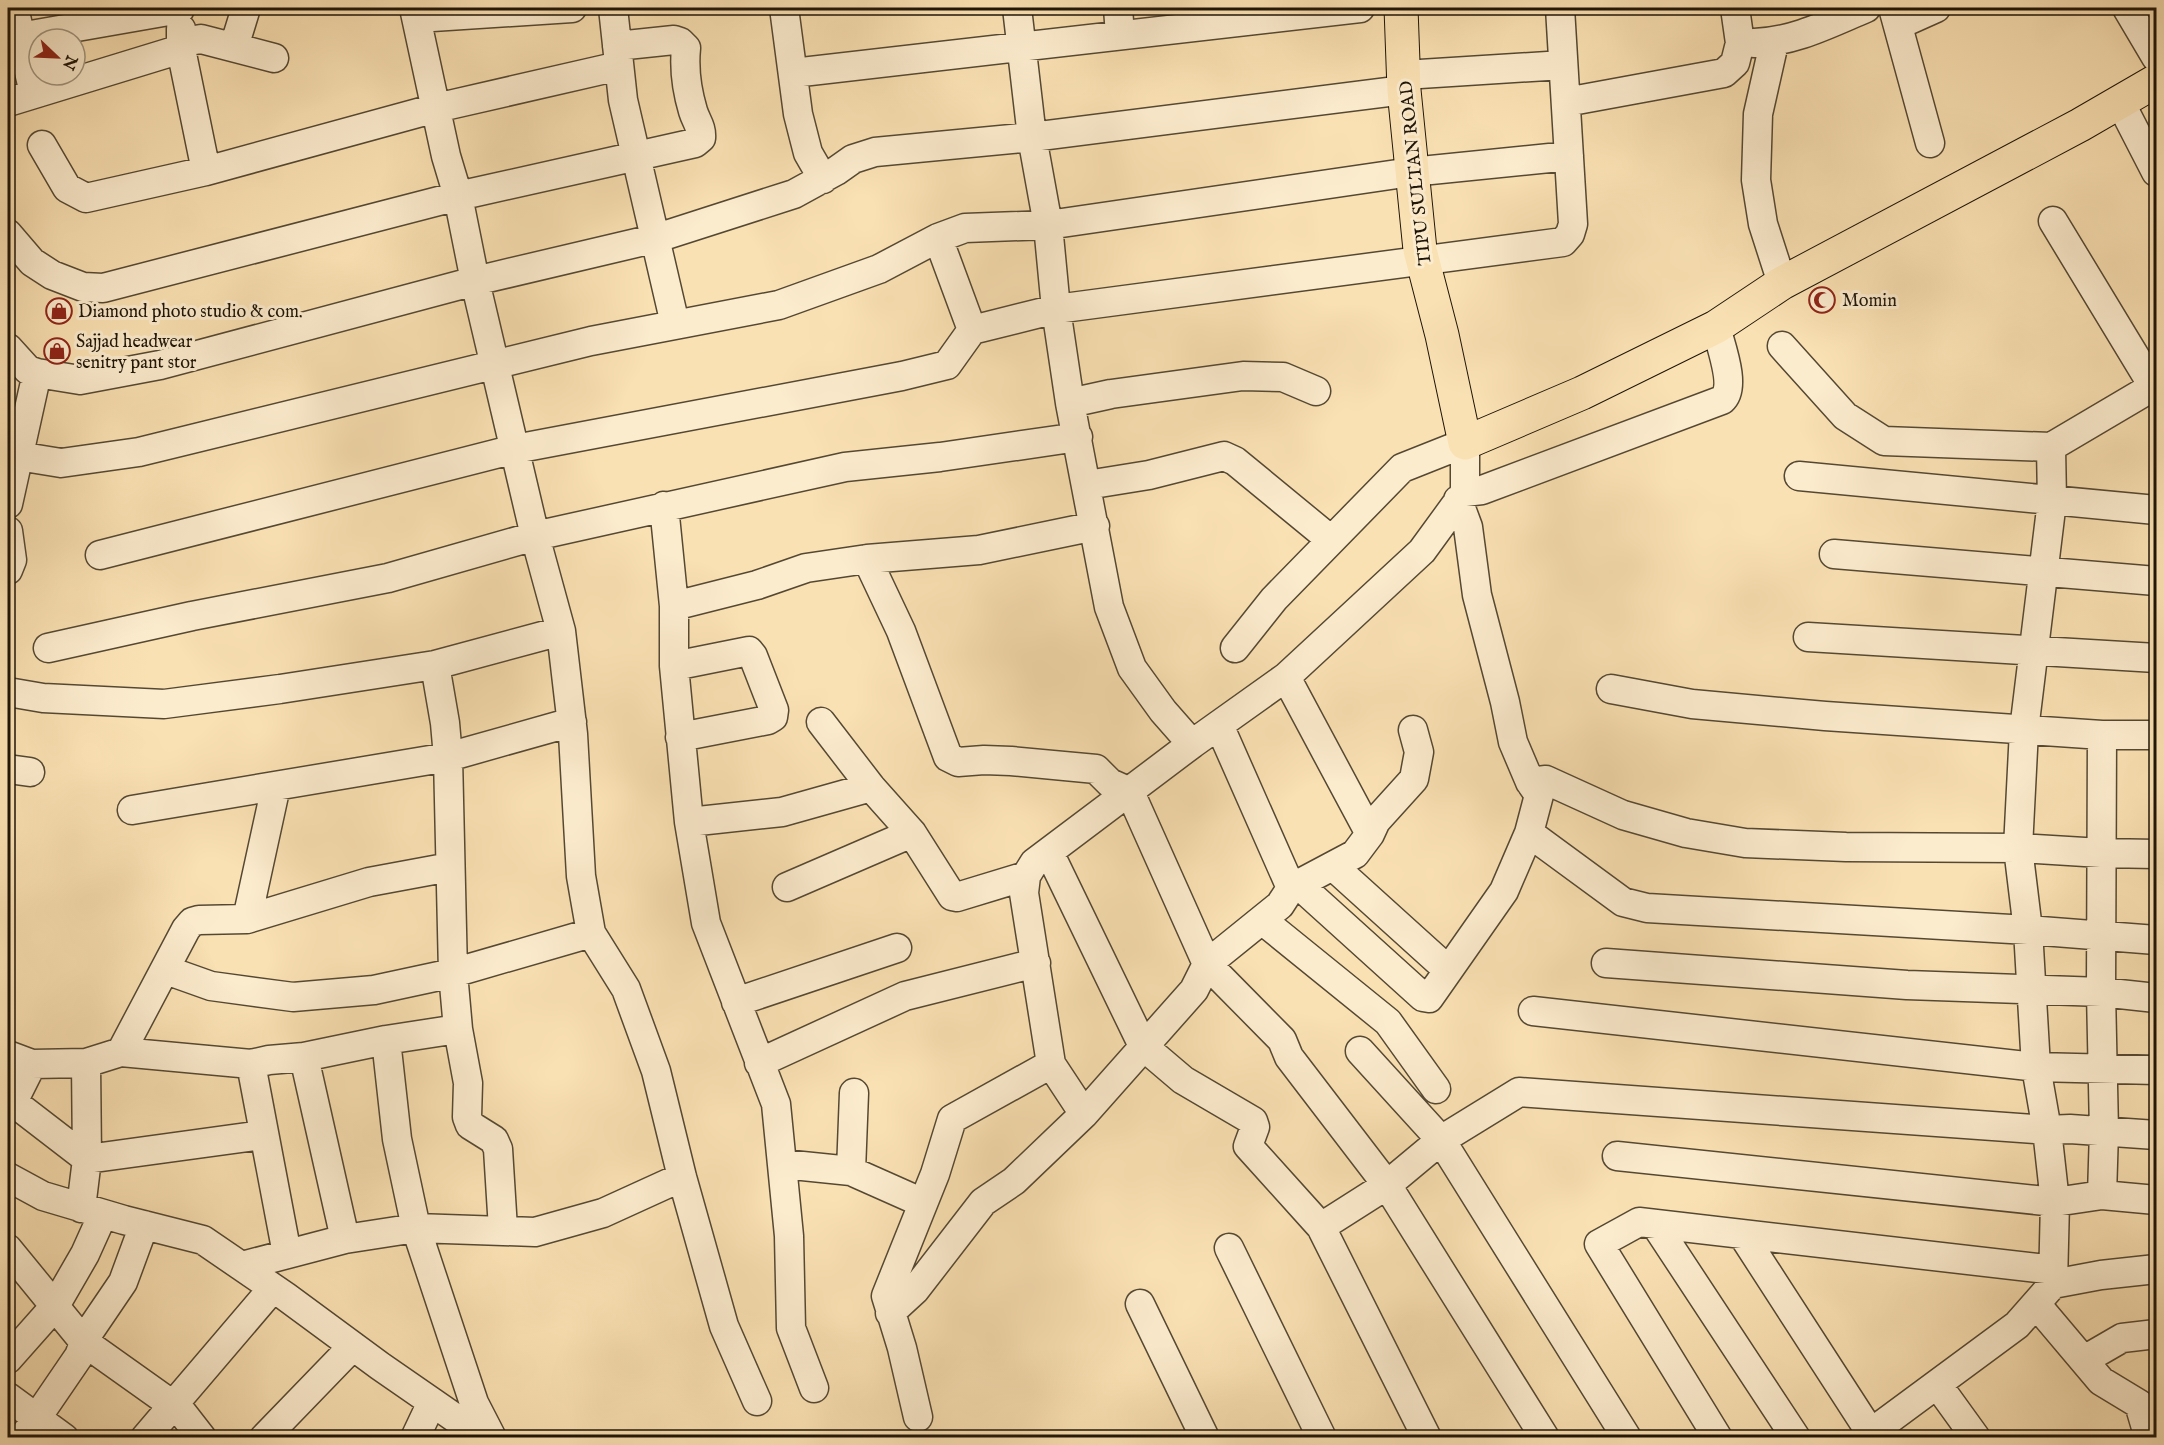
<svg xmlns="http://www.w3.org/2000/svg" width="2164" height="1445" viewBox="0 0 2164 1445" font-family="'IM FELL English',serif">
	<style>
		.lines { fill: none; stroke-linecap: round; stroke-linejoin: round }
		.minor-casing { stroke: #554833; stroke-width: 31 }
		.major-casing { stroke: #1e1508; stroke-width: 35 }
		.minor { stroke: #fcecce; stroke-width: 28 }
		.major { stroke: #fae1b3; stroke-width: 33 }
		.labels { text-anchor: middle; stroke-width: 6; stroke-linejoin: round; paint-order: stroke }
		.street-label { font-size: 18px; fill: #1e1508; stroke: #fcecce }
		.poi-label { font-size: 18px; fill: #1e1508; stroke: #fcecce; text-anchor: start }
	</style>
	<rect width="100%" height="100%" fill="#fae1b3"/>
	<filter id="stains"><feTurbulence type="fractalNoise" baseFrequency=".00333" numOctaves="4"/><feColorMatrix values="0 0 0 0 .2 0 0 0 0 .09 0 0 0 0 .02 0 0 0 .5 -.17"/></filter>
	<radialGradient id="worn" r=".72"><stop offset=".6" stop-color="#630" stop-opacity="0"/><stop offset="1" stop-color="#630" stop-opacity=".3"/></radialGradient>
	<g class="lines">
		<g class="minor-casing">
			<path id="minor" d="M14,8l20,85
				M414,8l32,148 12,40 17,85 60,255 26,95 12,103 8,142 10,57 35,56 30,82 26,106 42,149 33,75
				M613,8l10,92 52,224
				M784,8l14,106 10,39 15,26
				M1017,8l15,129 16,88 8,84 14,94 39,204 23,61 31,43 29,33
				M1118,8l2,27
				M1893,8l37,135
				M2127,8l29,49
				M417,18l155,-10
				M1898,25l38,-17
				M181,29v20l25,122
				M8,39l172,-30
				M1754,43c40,-1 76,-20 112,-35
				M1774,43l-16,71 -2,66 7,44 19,59
				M234,47l12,-39
				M793,73l567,-65
				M1404,75l159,-10
				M8,102l173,-53 8,-8 12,-2 73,19
				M1566,102l158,-29 11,-10 5,-20 -5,-35
				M2120,102l36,70
				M42,145l25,43 19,10 120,-27 230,-63 183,-42
				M2053,221l100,165
				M8,234l24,28 20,13 31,12 20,1 355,-92 237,-53 6,-5c1,-11 -5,-17 -8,-27 -6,-20 -9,-43 -7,-63l-6,-6 -6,-2 -57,6
				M938,238l34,92 84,-21 507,-67 7,-8 3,-10 -13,-216
				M1782,346l63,70 39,25 167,6
				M8,348l20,22 9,3 43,7 80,-15 315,-84 182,-43 137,-44 42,-23 17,-12 22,-7 157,-15 372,-47
				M1070,403l41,-9 132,-18 40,1 33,14
				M8,447l10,9 43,7 78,-11 452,-111 188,-36 100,-36 59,-31 27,-10 83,-3 363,-53 158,-16
				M1799,476l357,34
				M1087,485l62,-10 75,-19 11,5 96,79
				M1465,492l17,-2 240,-90c15,-13 -2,-56 -6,-73
				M8,504l29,-131
				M664,506l10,100v60l15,156 17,101 70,181 13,132 2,92 23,60
				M8,531l4,29 -4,10
				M1834,554l322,27
				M100,555l415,-106 387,-73 45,-11 25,-35
				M867,559l34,72 47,126 10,5 26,-2 27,1 85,8 14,14 20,9 77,172 75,76 7,17 98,128 158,253
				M674,606l83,-21 49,-17 61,-9 112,-9 116,-24
				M1808,637l348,21
				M48,648l144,-32 196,-38 147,-42 310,-69 95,-10 138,-20
				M435,665l10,58 3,34 5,216 5,56 10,54 -1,34 3,8 24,15 4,9 5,80
				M674,666l75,-15 4,5 21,54 -1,7 -5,3 -88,17
				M1286,677l84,157
				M1611,689l81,15 133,12 277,19h54
				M8,692l35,6 121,6 116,-15 155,-24 126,-34
				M821,722l50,65 41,46 40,63 5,1 69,-21
				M1219,725l72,163
				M8,769l22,3
				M1530,782l16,-2 77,35 63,18 59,10 101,4 172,1 83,5 55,1
				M132,810l316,-53 124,-35
				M689,822l93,-10 89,-25
				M1529,833l94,69 24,6 381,22 128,10
				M1049,852l94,194 40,34 70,41 2,6 -7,19 73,81 106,211
				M1333,866l115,104
				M1298,884l125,113 6,1 75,-107 25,-58 10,-38 -9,-13 -17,-40 -8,-40 -28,-107 -9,-68 -10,-27
				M787,887l125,-54
				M247,919l29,-133
				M1262,920l126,102 48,67
				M1606,963l301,22 194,7 55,6
				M166,970l45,16 82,11 81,-7 79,-17 138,-40
				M736,1002l161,-54
				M1533,1011l503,56 120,3
				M386,1040l72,-11
				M1360,1051l81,89 186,298
				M121,1052l65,-123 6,-7 7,-2 48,-1 122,-37 81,-15
				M8,1055l24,9 54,-1 35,-11 130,12 18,-4 35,-3 82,-17 11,99 19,89 58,175 18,35
				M304,1057l41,182
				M759,1063l146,-67 131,-33
				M32,1064l-19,38 74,57 176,-24
				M251,1064l36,190
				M1084,1114l-33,-50 -27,-171 2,-17 8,-13 158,-119 94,-67 136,-126 43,-59v-49l-63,25 -128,131 -39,49
				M1617,1156l438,46 47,-7 2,-64 -3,-139 1,-257
				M783,1164l68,7 72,32
				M851,1171l3,-78
				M8,1177l35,19 81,24 79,20 82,56 95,70 104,72
				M2102,1195l54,5
				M81,1208l6,-49 -1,-96
				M1655,1224l141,214
				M1321,1227l66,-42 54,-45 78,-48 528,38 23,-1 86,6
				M1742,1234l132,204
				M1229,1248l93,190
				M8,1249l76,93 97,69 21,27
				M242,1266l103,-27 71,-11 119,4 68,-19 79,-36
				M2053,1284l48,-9 55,-6
				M1140,1304l65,134
				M2036,1304l65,77 38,23 10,34
				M890,1313l25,-23 68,-88 31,-21 70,-67 110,-124 13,-26 73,-59 11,-17 64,-34 15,-20 6,-13 38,-42 5,-27 -6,-22
				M8,1359l47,-53 30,-52 18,-40
				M2084,1360l38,-22 34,-4
				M1937,1384l39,54
				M8,1397l56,41
				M918,1417l-16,-69 -16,-52 49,-122 17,-55 99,-55
				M23,1438l56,-82 8,-21 36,-53 21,-57
				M145,1438l128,-150
				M264,1438l89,-92
				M415,1438l17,-36
				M1718,1438l-119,-194 40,-22 415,48
				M1864,1438l153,-113 36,-41 2,-82 -8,-72 -11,-63 -8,-137 -10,-82 6,-118 28,-229 -1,-54 105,-62"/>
		</g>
		<g class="major-casing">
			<path id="major" d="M1401,8l3,82 16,160 22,85 23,108 117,-50 134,-66 66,-44 298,-158 76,-44"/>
		</g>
		<use href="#minor" class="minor"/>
		<use href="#major" class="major"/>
	</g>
	<defs>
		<g id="mosque-ring" transform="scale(1.35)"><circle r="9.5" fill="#fcecce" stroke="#8f2418" stroke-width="1.5"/><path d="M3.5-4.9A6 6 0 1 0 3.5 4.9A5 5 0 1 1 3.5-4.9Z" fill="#8f2418"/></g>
		<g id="shop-ring" transform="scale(1.35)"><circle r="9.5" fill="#fcecce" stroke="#8f2418" stroke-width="1.5"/><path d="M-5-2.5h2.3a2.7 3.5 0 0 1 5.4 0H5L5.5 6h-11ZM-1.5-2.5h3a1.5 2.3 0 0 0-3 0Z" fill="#8f2418"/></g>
	</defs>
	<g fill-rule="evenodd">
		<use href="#mosque-ring" x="1822" y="300"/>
		<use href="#shop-ring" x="59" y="311"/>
		<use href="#shop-ring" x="57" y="351"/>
	</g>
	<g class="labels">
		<g class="street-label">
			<text transform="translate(1415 173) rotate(-96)" y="6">TIPU SULTAN ROAD</text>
		</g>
		<g class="poi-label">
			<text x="1842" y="306">Momin</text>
			<text x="78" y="317">Diamond photo studio &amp; com.</text>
			<text x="76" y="347">Sajjad headwear<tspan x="76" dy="21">senitry pant stor</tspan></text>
		</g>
	</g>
	<rect width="2164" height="1445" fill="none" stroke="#fae1b3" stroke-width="30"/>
	<rect x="9" y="9" width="2146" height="1427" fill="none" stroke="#1e1508" stroke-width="3"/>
	<rect x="15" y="15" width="2134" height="1415" fill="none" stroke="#1e1508" stroke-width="1.5"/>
	<g transform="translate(57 57) rotate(113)"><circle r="28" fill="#fcecce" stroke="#a3967f" stroke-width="1.5"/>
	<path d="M0-4.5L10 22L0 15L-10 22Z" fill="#8f2418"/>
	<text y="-9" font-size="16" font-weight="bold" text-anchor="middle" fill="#1e1508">N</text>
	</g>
	<rect width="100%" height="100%" filter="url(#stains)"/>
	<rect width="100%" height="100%" fill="url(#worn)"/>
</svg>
